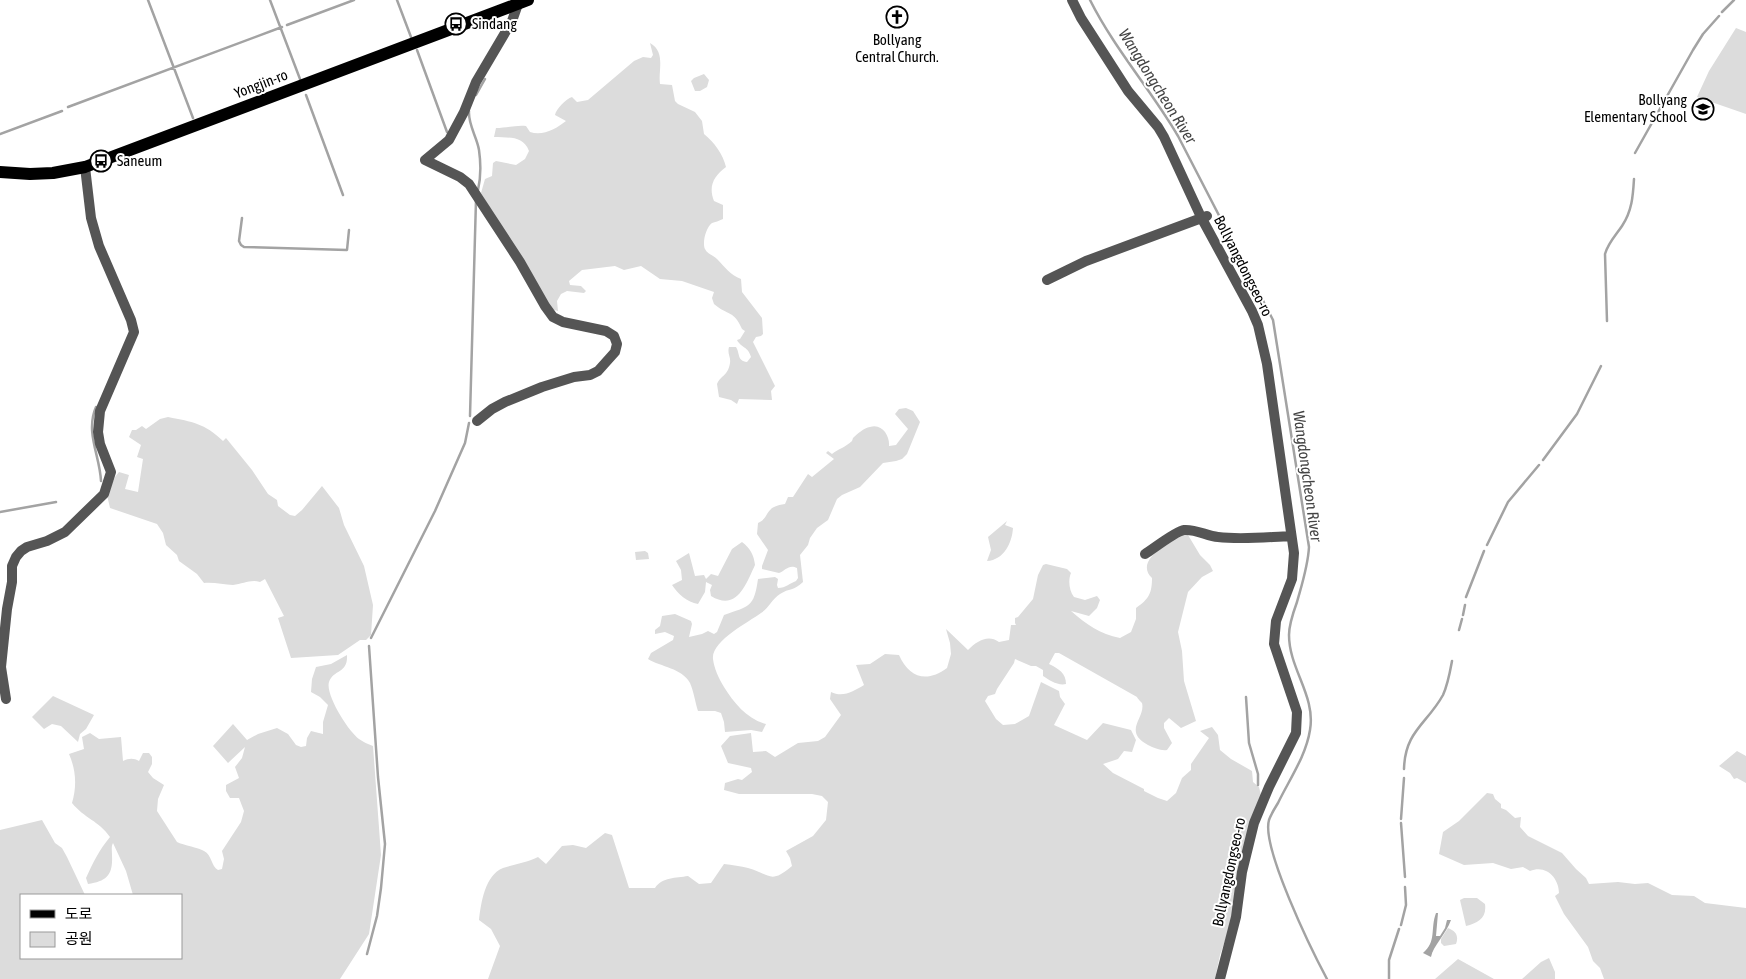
<svg xmlns="http://www.w3.org/2000/svg" width="1746" height="979" viewBox="0 0 1746 979" font-family="'Asap Condensed','Noto Sans KR',sans-serif">
	<style>
		.green { fill: #dcdcdc }
		.water { fill: #a3a3a3 }
		.lines { fill: none; stroke-linecap: round; stroke-linejoin: round }
		.stream { stroke: #a3a3a3; stroke-width: 2.5 }
		.minor { stroke: #555; stroke-width: 10 }
		.major { stroke: #000; stroke-width: 12 }
		.labels { text-anchor: middle; stroke-width: 4; stroke-linejoin: round; paint-order: stroke }
		.poi-label { font-size: 15px; fill: #000; stroke: #fff; text-anchor: start }
		.street-label { font-size: 15px; fill: #000; stroke: #fff }
		.water-label { font-size: 16px; font-style: italic; fill: #444; stroke: #fff }
	</style>
	<rect width="100%" height="100%" fill="#fff"/>
	<path class="green" d="M1736,28l10,4v82l-49,-17 12,-26z
		M650,43c16,9 8,27 10,41l12,1 3,16 3,3 17,8 7,9 2,13c10,8 19,20 22,33 -12,9 -18,19 -12,34l9,4v14c-4,2 -8,3 -11,4 -6,4 -10,20 -7,26 2,5 8,6 12,10 8,8 13,16 24,20l1,13 20,26 1,16 -2,2 -5,1 -3,5 22,44 -4,5 1,9 -33,-1 -2,5 -6,-4 -12,-3 -2,-13c4,-9 11,-8 13,-21 1,-6 -3,-9 -1,-16h7c4,6 1,14 11,15l4,-5c-3,-11 -10,-9 -14,-17l3,-1 5,-8 -3,-2c-8,-19 -14,-13 -28,-25l-2,-6 2,-6 -32,-11 -22,-2 -19,-13 -17,4 -9,-4 -33,4 -13,11 1,4 11,1 5,5 -2,2 -17,-2 -6,3 -4,7 1,10 -7,-2 -70,-116 4,-14 7,-3 1,-13 3,-2 20,4 9,-6 4,-8c-6,-16 -21,-13 -35,-14l2,-9c10,0 20,-3 30,-2l4,6c13,4 26,-3 36,-11l-11,-6c1,-6 11,-16 17,-18l5,5 11,-2 46,-39 9,-4 8,1 2,-3z
		M704,74l5,6 -2,7 -7,4h-5l-4,-10 3,-3z
		M906,408l7,3 7,11 -13,32 -5,5 -6,2 -13,2 -23,24 -18,8 -5,4 -9,21 -11,8 -7,10 -2,7 -8,10 3,27c-9,9 -14,6 -23,12 -8,5 -11,14 -19,19 -12,9 -50,28 -48,46 1,9 6,20 11,28 10,16 23,32 42,37l-4,8 -11,-2 -26,2 -1,-10 -3,-9 -6,-2h-17c-3,-9 -4,-19 -8,-28 -8,-15 -29,-16 -42,-24l3,-6 22,-13 1,-4 -9,-4 -10,2v-4l5,-4 2,-10 13,-2 16,7 1,3 -3,13 13,-3 6,-3 6,3 3,-2 7,-17c25,-9 30,-7 34,-36l17,-2 3,2 -1,6 1,3c8,0 12,-5 18,-7l2,-3 -1,-10c-8,-4 -11,2 -18,5l-17,-4v-3l6,-16 -11,-16 1,-11c13,-6 5,-16 27,-19l3,-7h5l15,-23 4,3 22,-18 -8,-6 2,-2 4,3c6,-5 14,-7 20,-13l1,-3c4,-4 11,-10 17,-11 12,-4 20,9 19,19l7,-1 12,-16 -13,-15 4,-5z
		M168,417c25,5 36,6 55,24l3,-3 26,32 16,24 9,6 1,6 12,9 5,1 7,-6 20,-24 17,22 5,17 20,41 9,39 -2,30 -5,5h-6l-22,15 -47,3 -13,-40 6,-2 -19,-37 -5,3c-9,-3 -17,2 -27,3 -9,0 -19,-3 -29,-2l-7,-9 -18,-13 -2,-6 -11,-10 -3,-12 -6,-9 -47,-16 -3,-13 8,-18 4,-5 10,3 -4,14 13,3 5,-33 -6,-2 4,-12 -12,-8 3,-7h4l6,-4 4,3 14,-10z
		M1007,521l-2,4 8,3c-1,15 -9,32 -26,33l4,-11 -3,-13z
		M1184,533l4,2 12,20 10,10 3,6 -11,6 -14,15 -10,40 4,19 2,30 12,40 -15,7 -12,-10 -5,5v5l8,15 -5,7c-6,1 -13,-2 -19,-5 -26,-14 -2,-27 -6,-42 -1,-1 -5,-5 -5,-6l-78,-44h-4l-6,11c10,5 17,9 17,20 -8,2 -17,-4 -23,-8v-6l-7,-4h-5l-16,-7 -1,4 -17,26 -2,5 -7,2 -3,5 11,18 7,6 12,-1 14,-8 12,-34 18,9 1,6 5,7 -11,21 33,15 16,-17 28,7 5,10 -4,12 -8,-1 -6,8 -15,5 10,9 31,16v2l14,7 9,3 9,-8 6,-15 9,-8v-6l18,-26 -9,-7 12,-4 6,8 2,15 11,9 21,12 1,11 6,5 2,8 -32,134 -9,26 -5,24h-727l12,-33 -9,-17 -12,-9c2,-17 6,-45 24,-52 12,-4 23,-5 35,-11l8,7 16,-18 11,-1 13,3 19,-15 7,2 17,53h26c7,-11 21,-10 33,-12l11,8 12,-1 13,-19c8,1 17,2 24,4 22,6 22,17 44,-2l-2,-8 -4,-7 27,-15 13,-16 2,-18 -6,-6 -10,-2h-73l-15,-4 1,-7 13,-4 4,1 10,-8 -1,-4 -23,-5 -7,-17 9,-10 21,-3 2,19 13,-1 9,6 23,-14 20,-2 7,-4 16,-22 -11,-16 1,-7c12,6 23,-1 33,-7l-8,-20 14,-1 15,-10 14,1c10,23 28,28 48,13l4,-14 -1,-11 -4,-14 22,21c9,-9 20,-16 31,-8l10,-2 2,-15h5l-1,-2v-5l3,-1 15,-18 5,-24 5,-10 3,-1 21,5 4,4c-3,7 -2,18 3,24l11,3 12,-4 3,4 -3,8 -8,8 -18,-5c15,13 29,23 49,27l11,-6 5,-13v-11c13,-9 16,-15 16,-30 -19,-18 20,-37 32,-45z
		M742,542c8,6 12,13 13,23 -9,19 -18,47 -44,31l-1,-6 2,-5 -6,-3 -1,10 -7,12c-11,-2 -20,-10 -26,-19l10,-5 -1,-10 -5,-9 13,-8 6,23 9,-1 2,4 5,-5 7,2 14,-27z
		M645,551l3,2 1,6 -13,1 -1,-8z
		M347,655c1,19 -13,14 -18,27 -4,13 20,50 30,57 4,3 9,5 14,7l8,109 -12,79 -29,45h-340v-149l42,-10 13,23 7,5 5,9 18,38h-64v63h160v-63h-48l-7,-24 -13,-28c-2,4 -1,7 -1,12 1,20 -5,26 -24,29l-2,-6c7,-15 13,-28 24,-41 -11,-16 -26,-19 -38,-34 5,-17 4,-33 -3,-49l15,-5 -2,-12 8,-4 9,6 22,-2 2,24c6,-3 11,-3 16,0l4,-8h6l3,4v7l-4,8 5,6 11,7 -6,14 -1,12 20,31c6,3 23,6 27,9 8,4 7,15 14,19l4,-1 2,-10 -2,-8 19,-29 3,-11 -5,-13h-9l-4,-7v-6l13,-7 -4,-11 7,-9 3,-11 -17,16 -15,-17 20,-22 14,16 11,-6 19,-6 11,6 8,11 5,2 5,-1 1,-8 4,-7 12,3v-12l5,-17 -8,-8 -9,-5 1,-13 4,-12 15,-3z
		M53,696l41,19 -8,14 -6,5 -2,8 -17,-16 -9,-2 -8,5 -12,-12z
		M1737,751l9,5v27l-9,-5 -3,1 -4,-6 -11,-7z
		M1487,793l6,1 2,5 6,5v4l5,2 9,8 6,-1 -1,10 8,9 34,17 14,16 10,9 3,6 29,-2 17,2 13,-1 24,12 22,1 11,7 41,5v71h-142l-4,-11 -7,-7 -5,-14 -24,-33 -9,-18 4,-3c0,-15 -13,-29 -29,-22l-7,-4 -12,2 -18,-6 -29,2 -25,-11 4,-22 16,-11z
		M1464,898h13l8,6c2,14 -7,19 -19,22l-6,-26z
		M1448,928c8,3 11,8 8,16l-12,2 -3,-3v-4z
		M1549,958l6,14v7h-33l19,-17z
		M1458,959l36,20h-59z"/>
	<path class="water" d="M1436,913h2l-2,23h4l5,-8 2,-8h4c-5,14 -18,26 -20,37l-8,-4c14,-12 7,-24 13,-40z"/>
	<g class="lines">
		<path class="stream" d="M148,0l45,118
			M270,0l30,79
			M397,0l14,37
			M1090,0c24,48 61,90 88,136l95,184 36,227c-1,19 -7,37 -12,55 -4,11 -8,22 -8,33 0,34 27,61 21,95 -4,26 -21,50 -32,73 -3,5 -7,11 -9,17 -8,27 43,131 58,159
			M1722,12l12,-12
			M287,25l67,-25
			M417,50l30,82
			M306,95l37,100
			M476,95l9,-16
			M68,107l214,-80
			M469,111c-1,14 8,26 10,39 2,14 2,27 -1,40
			M0,134l62,-23
			M1635,153l58,-103 10,-16 16,-18
			M242,218l-3,23 2,4 3,2 103,3 2,-20
			M1607,321l-2,-67c3,-11 11,-19 17,-28 10,-15 11,-30 12,-47
			M96,407c-11,25 4,49 5,74
			M470,416l6,-216
			M1543,460l34,-46 24,-48
			M0,512l56,-10
			M1487,545l21,-43 31,-37
			M1466,597l18,-46
			M1463,615l2,-10
			M1459,630l3,-11
			M371,638l64,-127 30,-68 4,-20
			M1246,697l3,46 9,31v11
			M1404,769c1,-38 23,-45 39,-74 5,-11 7,-23 9,-34
			M1401,819l3,-41
			M1401,823l4,54
			M1401,925l5,-20 -1,-18
			M367,954l10,-38 4,-28 4,-44 -7,-67 -9,-131
			M1389,979v-19l10,-31"/>
		<path class="minor" d="M1072,0l9,18 47,73 30,36 6,10 37,80 51,94 6,14 9,39 27,189 -2,26 -16,42 -2,23 23,68 -1,21 -27,54 -15,36 -12,49 -6,45 -16,62
			M1047,280l39,-19 121,-45
			M477,421l15,-12 13,-7 37,-15 32,-10 16,-2 8,-4 17,-19 2,-8 -3,-8 -8,-5 -43,-9 -10,-5 -8,-11 -25,-44 -51,-78 -9,-7 -35,-17 24,-20 15,-28 12,-30 36,-61 6,-17
			M1145,554c8,-5 31,-23 39,-24 12,-1 23,6 34,7 24,3 49,0 73,-1
			M6,699l-5,-32 6,-58 5,-27v-16l4,-9 5,-6 6,-4 20,-6 18,-9 39,-38 7,-22 -11,-28 -2,-12 2,-21 34,-79 -3,-12 -32,-74 -8,-28 -6,-51"/>
		<path class="major" d="M0,172l30,2 23,-1 32,-6 443,-167"/>
	</g>
	<defs>
		<g id="church-ring" transform="scale(1.125)"><circle r="9.5" fill="#fff" stroke="#000" stroke-width="1.5"/><path d="M-1.2-6h2.4v3.5h3.3v2.4h-3.3V6h-2.4V-.1h-3.3v-2.4h3.3Z" fill="#000"/></g>
		<g id="bus-ring" transform="scale(1.125)"><circle r="9.5" fill="#fff" stroke="#000" stroke-width="1.5"/><path d="M-5-6H5V4H4V6H2V4H-2V6H-4V4H-5ZM-3.5-4V0h7V-4ZM-3.5 1.2v1.5H-2V1.2ZM2 1.2v1.5H3.5V1.2Z" fill="#000"/></g>
		<g id="school-ring" transform="scale(1.125)"><circle r="9.5" fill="#fff" stroke="#000" stroke-width="1.5"/><path d="M0-5L7-2L0 1L-7-2ZM-4 1L0 2.5L4 1V4Q0 6-4 4Z" fill="#000"/></g>
	</defs>
	<g fill-rule="evenodd">
		<use href="#church-ring" x="897" y="17"/>
		<use href="#bus-ring" x="456" y="24"/>
		<use href="#school-ring" x="1703" y="109"/>
		<use href="#bus-ring" x="101" y="161"/>
	</g>
	<g class="labels">
		<g class="poi-label">
			<text x="472" y="29">Sindang</text>
			<text x="897" y="45" text-anchor="middle">Bollyang<tspan x="897" dy="17">Central Church.</tspan></text>
			<text x="1687" y="105" text-anchor="end">Bollyang<tspan x="1687" dy="17">Elementary School</tspan></text>
			<text x="117" y="166">Saneum</text>
		</g>
		<g class="street-label">
			<text transform="translate(261 84) rotate(-21)" y="5">Yongjin-ro</text>
			<text transform="translate(1243 266) rotate(63)" y="5">Bollyangdongseo-ro</text>
			<text transform="translate(1229 872) rotate(-78)" y="5">Bollyangdongseo-ro</text>
		</g>
		<g class="water-label">
			<text transform="translate(1158 86) rotate(58)" y="6">Wangdongcheon River</text>
			<text transform="translate(1308 476) rotate(82)" y="6">Wangdongcheon River</text>
		</g>
	</g>
	<rect x="20" y="894" width="162" height="65" fill="#ffffff" stroke="#999999"/>
	<rect x="30" y="910" width="25" height="8" fill="#000000" stroke="#999999"/>
	<text x="65" y="919" font-size="15" fill="#000000">도로</text>
	<rect x="30" y="932" width="25" height="15" fill="#dcdcdc" stroke="#999999"/>
	<text x="65" y="944" font-size="15" fill="#000000">공원</text>
</svg>
